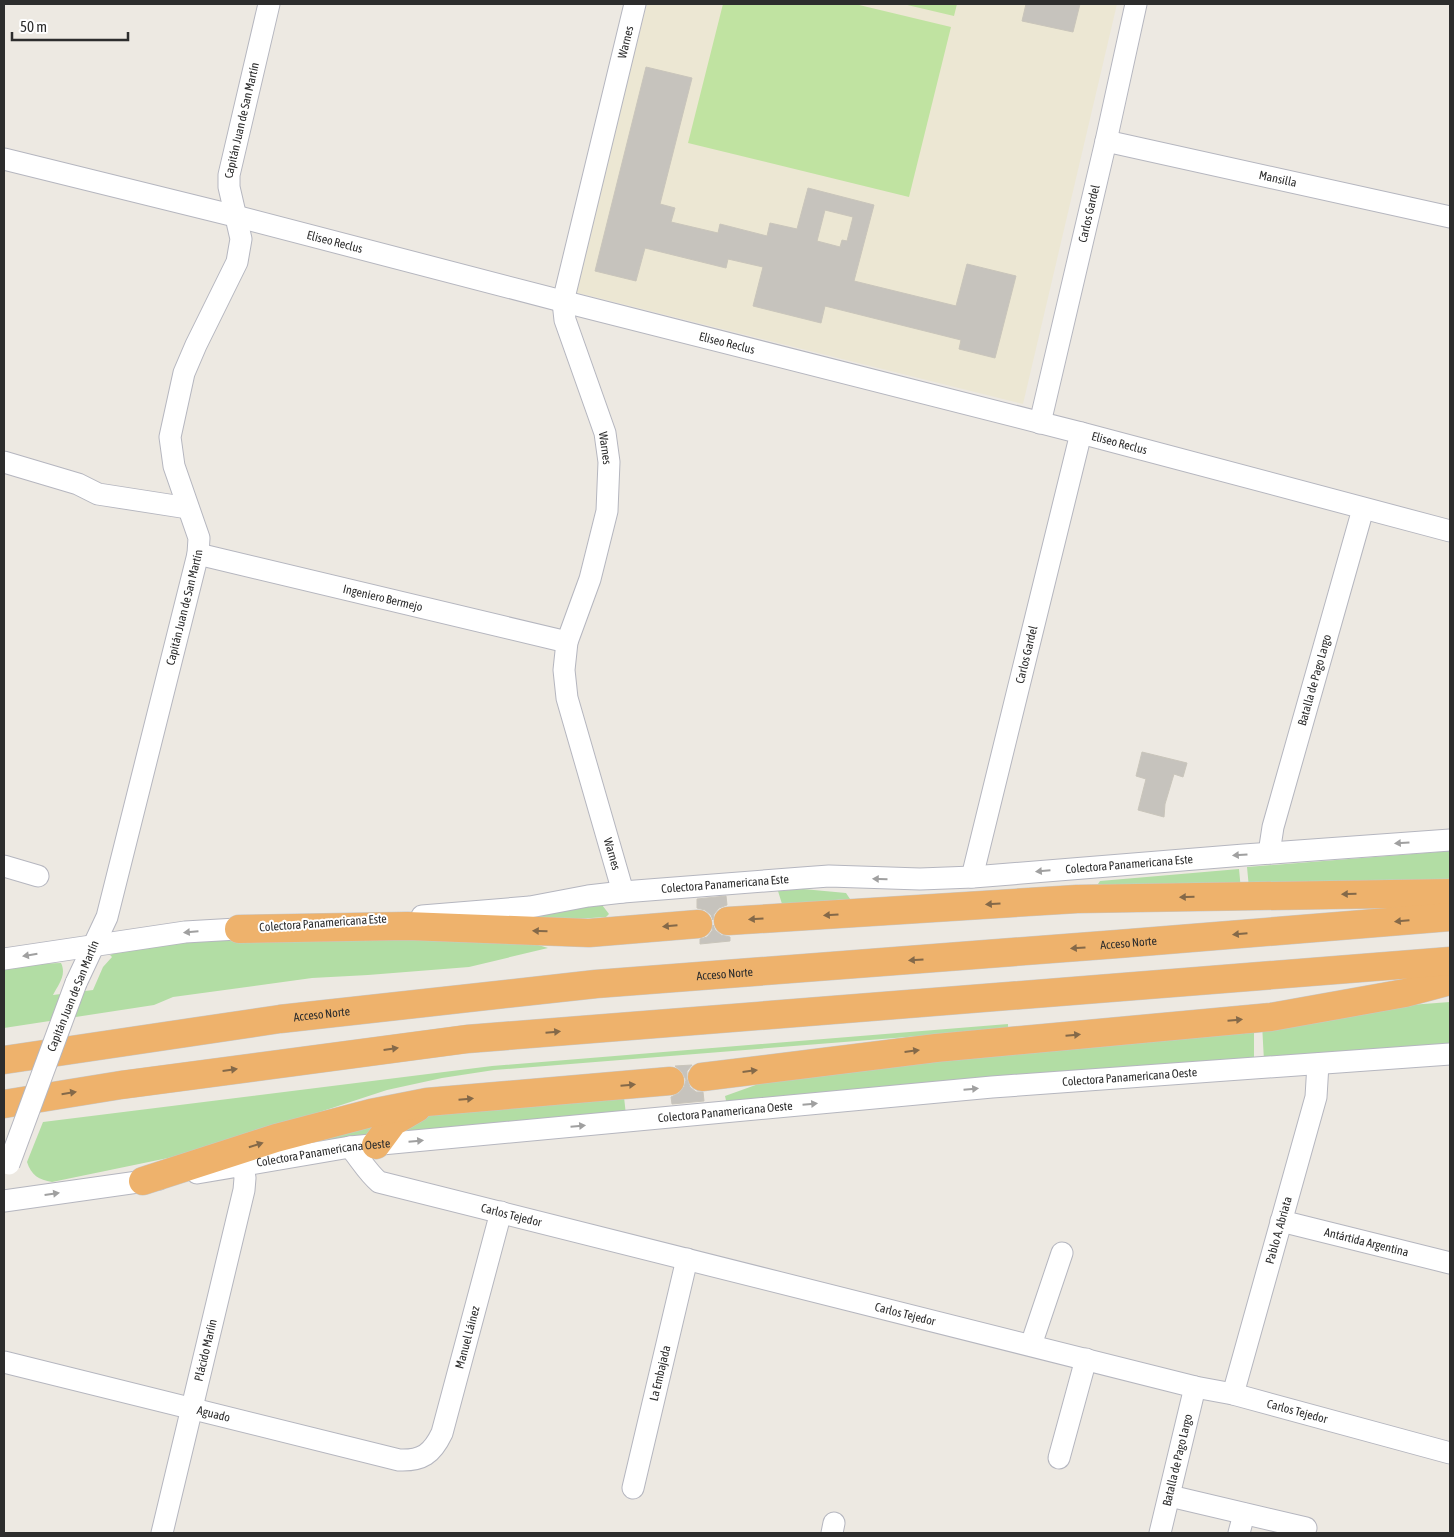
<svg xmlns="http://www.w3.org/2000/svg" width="1454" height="1537" viewBox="0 0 1454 1537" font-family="'Asap Condensed',sans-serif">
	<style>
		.education { fill: #ece7d3 }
		.green { fill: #b2dda4 }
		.pitch { fill: #c0e3a1 }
		.building { fill: #c6c3bd; stroke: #c9c5bb; fill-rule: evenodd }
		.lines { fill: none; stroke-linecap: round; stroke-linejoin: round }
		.minor-casing { stroke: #b5b6bf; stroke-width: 23 }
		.highway-casing { stroke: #c8c8c8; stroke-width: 29 }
		.minor { stroke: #fff; stroke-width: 21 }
		.highway { stroke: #eeb26c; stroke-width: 28 }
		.minor-bridge-casing { stroke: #b5b6bf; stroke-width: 23; stroke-linecap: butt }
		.minor-bridge { stroke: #fff; stroke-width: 21 }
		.oneway { fill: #a0a0a0 }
		.oneway2 { fill: #846949 }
		.labels { text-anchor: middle; stroke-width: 4; stroke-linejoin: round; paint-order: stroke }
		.street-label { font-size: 12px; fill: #2d2d2d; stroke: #fff }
	</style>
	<rect width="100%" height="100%" fill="#ede9e2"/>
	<path class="education" d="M647,4h470l-94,400 -449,-112z"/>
	<path class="green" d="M1450,851v29l-201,8 -2,-21z
		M1239,869l2,21 -100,-2 -43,-4 2,-3z
		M803,889l43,4 4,6 -68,5 -4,-13z
		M599,901l10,13 -3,3 -107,7z
		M456,934l79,10 13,4 -79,19 -101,8 -56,3 -139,19 -19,8 -150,23v-59l30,-5 27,-1c6,12 -3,22 -8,32l40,-5 10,-23 9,-10 -2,-2 12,-4 54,-10z
		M1450,1002v43l-186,16 -2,-37 121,-17z
		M1254,1023v38l-527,44 -2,-9 50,-18z
		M1008,1024v5l-514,41 -52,8 -55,12 -190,62 -145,30c-13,-2 -21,-7 -25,-20l16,-40 449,-56z
		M624,1097l2,18 -233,18 16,-15 34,-8z
		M383,1122l-13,17 -71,7z"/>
	<path class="pitch" d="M723,4h132l96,23 -42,170 -221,-54z
		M903,4h54l-3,12z"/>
	<path class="building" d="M1026,4h54l-7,28 -51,-11z
		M646,67l46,11 -32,126 15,4 -4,14 47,11 2,-9 47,12 3,-13 27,6 11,-41 66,17 -20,76 102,25 11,-42 49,12 -21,82 -36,-9 2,-9 -136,-34 -4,17 -68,-17 10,-39 -35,-8 -2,9 -81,-20 -9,33 -41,-10zM825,210l28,7 -6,24 -5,-1 -2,7 -23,-6z
		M1142,752l45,11 -4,14 -9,-3 -9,30 -1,13 -26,-7 8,-31 -10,-3z
		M726,896l1,9 -8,3 -5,6 -1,6 -2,-5 -6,-5 -8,-2v-9z
		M713,925l2,5 6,5 9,2v4l-30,3v-5l7,-2 5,-6z
		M692,1065l-5,6v8l3,8 6,5h7l1,9 -32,3 -1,-7 8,-4 5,-6 2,-7 -4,-8 -7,-6z"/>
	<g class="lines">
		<g class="minor-casing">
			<g id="minor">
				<path id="s1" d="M1106,141l344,76"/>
				<path id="s2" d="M4,159l231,57 346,90 500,127 369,98"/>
				<path id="s3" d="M1040,423l66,-282 30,-137"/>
				<path d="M4,462l74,22 20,10 90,14"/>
				<path id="s4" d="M198,554l369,88"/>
				<path id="s5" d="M1269,853l4,-26 90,-318"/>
				<path d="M4,866l34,10"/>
				<path id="s6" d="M972,877l109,-444"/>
				<path id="s7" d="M623,892l-56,-194 -3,-28 3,-28 23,-63 17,-68 2,-49 -4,-29 -40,-113 -2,-18 72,-298"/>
				<path id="s8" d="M422,916l108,-9 58,-11 35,-4 179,-14 27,-2 91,3 53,-2 271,-22 206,-15"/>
				<path d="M4,959l181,-27 69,-4"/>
				<path id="s9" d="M76,983l31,-66 91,-363 1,-16 -25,-72 -4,-29 14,-64 12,-28 41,-83 4,-23 -12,-52v-12l40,-171"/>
				<path id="s10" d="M350,1147c10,12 18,26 29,35l816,205 38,7 217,59"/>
				<path id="s11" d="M197,1173l153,-26 642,-60 458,-33"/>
				<path d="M4,1201l155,-22"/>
				<path id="s12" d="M1281,1221l169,42"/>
				<path d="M1031,1345l31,-92"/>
				<path id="s13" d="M4,1362l395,98c23,1 33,-6 43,-27l59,-221"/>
				<path id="s14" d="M1233,1394l83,-297 2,-33"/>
				<path d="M1059,1458l27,-99"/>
				<path id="s15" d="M633,1488l54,-229"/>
				<path d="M1170,1496l136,32"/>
				<path id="s16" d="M162,1533l82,-343 1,-12 -2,-12"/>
				<path d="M832,1533l2,-10"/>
				<path id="s17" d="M1160,1533l35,-146"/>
				<path d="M1239,1533l5,-19"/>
			</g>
		</g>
		<g class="highway-casing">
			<g id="highway">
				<path d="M728,921l349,-22 373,-6"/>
				<path d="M239,929l168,-3 182,7 109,-9"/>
				<path id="s18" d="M4,1060l276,-41 316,-35 522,-40 332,-27"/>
				<path d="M702,1077l234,-29 335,-31 134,-24 45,-12"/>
				<path d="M4,1104l117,-19 346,-46 983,-78"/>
				<path d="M376,1145l17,-23 24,-14"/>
				<path d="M143,1181l133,-43 95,-25 56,-11 243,-21"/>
			</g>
		</g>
		<use href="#minor" class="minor"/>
		<use href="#highway" class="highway"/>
		<g class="minor-bridge-casing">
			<path id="minor-bridge" d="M9,1164l67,-181"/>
		</g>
		<use href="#minor-bridge" class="minor-bridge"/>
	</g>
	<defs><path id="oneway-solid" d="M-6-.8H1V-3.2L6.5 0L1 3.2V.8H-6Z" transform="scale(1.25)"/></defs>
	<g class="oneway">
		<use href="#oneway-solid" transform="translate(1402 843) rotate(176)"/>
		<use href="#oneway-solid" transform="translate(1240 855) rotate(176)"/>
		<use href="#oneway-solid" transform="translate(1043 871) rotate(175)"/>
		<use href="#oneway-solid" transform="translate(880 879) rotate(-179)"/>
		<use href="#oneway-solid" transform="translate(191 932) rotate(175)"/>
		<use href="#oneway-solid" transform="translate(30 955) rotate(171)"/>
		<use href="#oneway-solid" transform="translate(971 1089) rotate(-5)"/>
		<use href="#oneway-solid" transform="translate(810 1104) rotate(-5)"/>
		<use href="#oneway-solid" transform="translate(578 1126) rotate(-5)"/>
		<use href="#oneway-solid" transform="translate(416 1141) rotate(-5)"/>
		<use href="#oneway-solid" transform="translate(52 1194) rotate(-8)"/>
	</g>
	<g class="oneway2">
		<use href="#oneway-solid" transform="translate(1349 894) rotate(179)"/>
		<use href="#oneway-solid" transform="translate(1187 897) rotate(179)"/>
		<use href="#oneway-solid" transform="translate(993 904) rotate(176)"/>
		<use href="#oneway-solid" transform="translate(831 915) rotate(176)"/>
		<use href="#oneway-solid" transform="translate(756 919) rotate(177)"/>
		<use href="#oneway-solid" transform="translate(1402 921) rotate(175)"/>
		<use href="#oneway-solid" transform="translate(670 926) rotate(175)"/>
		<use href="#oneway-solid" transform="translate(540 931) rotate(-178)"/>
		<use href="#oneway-solid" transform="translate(1240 934) rotate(175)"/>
		<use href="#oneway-solid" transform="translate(1078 948) rotate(176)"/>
		<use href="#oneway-solid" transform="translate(916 960) rotate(176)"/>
		<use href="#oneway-solid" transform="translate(1235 1020) rotate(-5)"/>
		<use href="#oneway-solid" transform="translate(553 1032) rotate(-5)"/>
		<use href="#oneway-solid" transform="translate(1073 1035) rotate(-5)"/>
		<use href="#oneway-solid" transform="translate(391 1049) rotate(-8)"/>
		<use href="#oneway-solid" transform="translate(912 1051) rotate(-7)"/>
		<use href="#oneway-solid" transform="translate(230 1070) rotate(-8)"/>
		<use href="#oneway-solid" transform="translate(750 1071) rotate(-7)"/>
		<use href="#oneway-solid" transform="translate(628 1085) rotate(-5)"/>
		<use href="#oneway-solid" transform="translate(69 1093) rotate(-9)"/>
		<use href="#oneway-solid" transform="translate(466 1099) rotate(-5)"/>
		<use href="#oneway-solid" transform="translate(256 1145) rotate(-18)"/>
	</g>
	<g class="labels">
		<g class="street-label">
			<text dy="4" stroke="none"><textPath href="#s7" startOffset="879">Warnes</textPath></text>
			<text dy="4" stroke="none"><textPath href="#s9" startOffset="902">Capitán Juan de San Martín</textPath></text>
			<text dy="4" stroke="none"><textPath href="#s1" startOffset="176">Mansilla</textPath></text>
			<text dy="4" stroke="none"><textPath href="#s3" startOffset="215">Carlos Gardel</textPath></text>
			<text dy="4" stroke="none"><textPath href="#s2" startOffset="341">Eliseo Reclus</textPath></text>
			<text dy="4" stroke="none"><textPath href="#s2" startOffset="746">Eliseo Reclus</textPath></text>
			<text dy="4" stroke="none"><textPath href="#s2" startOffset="1151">Eliseo Reclus</textPath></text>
			<text transform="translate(605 448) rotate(82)" y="4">Warnes</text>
			<text dy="4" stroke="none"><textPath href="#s4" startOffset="190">Ingeniero Bermejo</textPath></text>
			<text dy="4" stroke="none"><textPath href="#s9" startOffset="392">Capitán Juan de San Martín</textPath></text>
			<text dy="4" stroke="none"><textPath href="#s6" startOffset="229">Carlos Gardel</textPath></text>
			<text dy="4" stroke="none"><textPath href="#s5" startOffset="179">Batalla de Pago Largo</textPath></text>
			<text transform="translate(612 854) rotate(74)" y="4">Warnes</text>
			<text dy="4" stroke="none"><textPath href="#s8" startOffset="710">Colectora Panamericana Este</textPath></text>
			<text dy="4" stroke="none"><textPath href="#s8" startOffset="305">Colectora Panamericana Este</textPath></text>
			<text transform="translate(323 923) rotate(-4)" y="4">Colectora Panamericana Este</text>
			<text dy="4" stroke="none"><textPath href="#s18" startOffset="1131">Acceso Norte</textPath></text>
			<text dy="4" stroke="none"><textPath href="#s18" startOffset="726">Acceso Norte</textPath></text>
			<text transform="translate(73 996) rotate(-68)" y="4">Capitán Juan de San Martín</text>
			<text dy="4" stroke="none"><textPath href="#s18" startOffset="321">Acceso Norte</textPath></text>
			<text dy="4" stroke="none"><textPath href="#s11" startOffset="938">Colectora Panamericana Oeste</textPath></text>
			<text dy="4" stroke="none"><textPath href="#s11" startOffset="532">Colectora Panamericana Oeste</textPath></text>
			<text dy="4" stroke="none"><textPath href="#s11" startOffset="128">Colectora Panamericana Oeste</textPath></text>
			<text dy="4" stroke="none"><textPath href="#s10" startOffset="182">Carlos Tejedor</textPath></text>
			<text dy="4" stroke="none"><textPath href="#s14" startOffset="170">Pablo A. Abriata</textPath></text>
			<text dy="4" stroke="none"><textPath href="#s12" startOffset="88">Antártida Argentina</textPath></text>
			<text dy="4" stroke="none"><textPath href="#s10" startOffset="588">Carlos Tejedor</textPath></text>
			<text dy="4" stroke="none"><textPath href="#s13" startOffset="561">Manuel Láinez</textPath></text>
			<text dy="4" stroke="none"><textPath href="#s16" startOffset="188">Plácido Maríin</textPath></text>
			<text dy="4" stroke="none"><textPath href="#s15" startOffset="118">La Embajada</textPath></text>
			<text dy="4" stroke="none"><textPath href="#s10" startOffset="992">Carlos Tejedor</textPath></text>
			<text dy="4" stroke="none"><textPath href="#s13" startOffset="216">Aguado</textPath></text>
			<text dy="4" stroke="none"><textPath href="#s17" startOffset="75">Batalla de Pago Largo</textPath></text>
		</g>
	</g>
	<rect width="1454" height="1537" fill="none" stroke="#2d2d2d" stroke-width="10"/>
	<path d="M12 32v8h116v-8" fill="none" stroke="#2d2d2d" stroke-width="2.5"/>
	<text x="20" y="32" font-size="15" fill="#2d2d2d" stroke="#ffffff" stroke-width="4" paint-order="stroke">50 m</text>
</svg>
